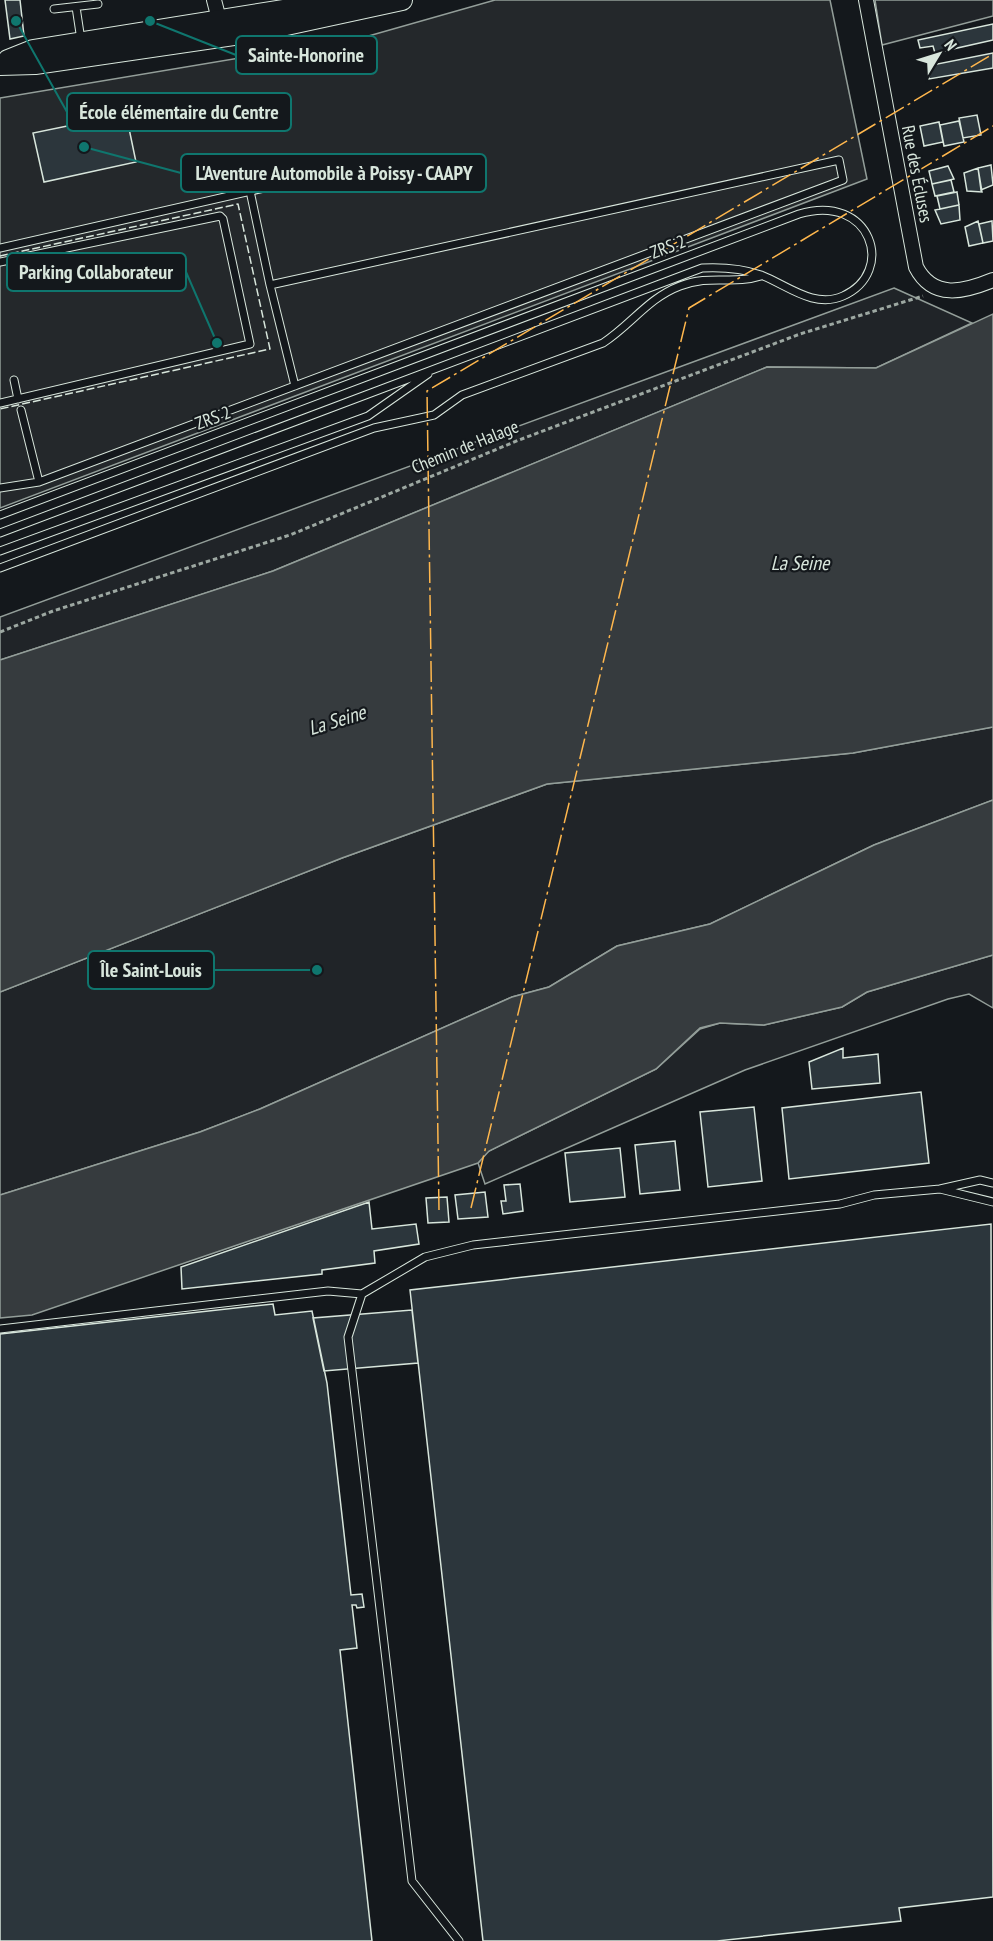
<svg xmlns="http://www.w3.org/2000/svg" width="993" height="1941" viewBox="0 0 993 1941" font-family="'PT Sans Narrow',sans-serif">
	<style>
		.green { fill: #202428; stroke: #939e99; stroke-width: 1.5 }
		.parking { fill: #24282b; stroke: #939e99; stroke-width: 1.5 }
		.water { fill: #363b3e; stroke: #939e99; stroke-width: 1.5 }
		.building { fill: #2c363c; stroke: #d8e6dc; stroke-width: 1.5 }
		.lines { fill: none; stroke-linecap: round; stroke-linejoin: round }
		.lane-casing { stroke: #d8e6dc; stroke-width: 9 }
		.street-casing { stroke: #d8e6dc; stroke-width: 16 }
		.secondary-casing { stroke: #d8e6dc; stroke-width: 22 }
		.path { stroke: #9da8a2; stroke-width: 3; stroke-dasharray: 4.5 3; stroke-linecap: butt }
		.lane { stroke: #14181c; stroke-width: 7 }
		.street { stroke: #14181c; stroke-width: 14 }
		.secondary { stroke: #14181c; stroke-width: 20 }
		.fence { stroke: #d8e6dc; stroke-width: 1.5; stroke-dasharray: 8 3; stroke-linecap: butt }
		.power { stroke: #ffb74d; stroke-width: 1.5; stroke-dasharray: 21 4.5 3 4.5; stroke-linecap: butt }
		.labels { text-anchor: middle; stroke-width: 4.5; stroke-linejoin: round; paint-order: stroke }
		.street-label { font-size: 18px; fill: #d8e6dc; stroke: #14181c }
		.water-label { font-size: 20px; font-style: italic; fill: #d8e6dc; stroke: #14181c }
		.leader { fill: none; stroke: #0f766e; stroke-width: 2 }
		.callout-dot { fill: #0f766e; stroke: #14181c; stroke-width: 2 }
		.callout { fill: #14181c; stroke: #0f766e; stroke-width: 2 }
		.callout-label { font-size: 20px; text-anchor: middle; font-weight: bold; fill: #d8e6dc }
	</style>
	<rect width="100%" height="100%" fill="#14181c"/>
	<path class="green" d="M875,0h118v16l-111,29z
		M894,288l78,35 -96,45 -109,-1 -494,204 -273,89v-43z
		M993,727v73l-119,45 -164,79 -93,22 -68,41 -37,10 -252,112 -60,23 -200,63v-203l342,-134 205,-74 306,-31z
		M993,955v53l-24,-14 -21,5 -203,71 -260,114 -7,-21 9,-11 169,-83 44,-40 20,-6 44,2 78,-18 25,-15z"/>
	<path class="parking" d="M495,0h335l37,179 -867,329v-410l365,-61z"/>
	<path class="water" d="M993,314v413l-140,26 -306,31 -205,74 -342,134v-332l273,-89 494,-204 109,1z
		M993,800v155l-126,37 -25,15 -78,18 -44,-2 -20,5 -44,41 -167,82 -11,12 -446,152 -32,3v-123l200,-63 60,-23 252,-112 37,-10 68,-41 93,-22 164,-79z"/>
	<path class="building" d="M5,0h15l4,36 -14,3z
		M993,24v16l-58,13 -2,-7 -13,2 -2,-8z
		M993,53v15l-64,11 -2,-13z
		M126,114l10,48 -92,20 -11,-49z
		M977,115l4,20 -18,3 -4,-20z
		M959,121l5,21 -20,4 -4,-21z
		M939,122l4,20 -19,4 -4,-20z
		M991,165l2,20 -12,5 -3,-22z
		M948,166l6,13 -22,5 -3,-13z
		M978,168l4,24 -15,-1 -3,-18z
		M951,180l3,12 -19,4 -3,-12z
		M957,192l2,13 -19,4 -3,-13z
		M959,205l1,15 -19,4 -6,-14z
		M978,221l5,22 -14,3 -4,-19z
		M992,221l1,20 -10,2 -4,-19z
		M843,1048v10l35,-4 2,29 -68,6 -3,-27z
		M921,1092l8,71 -140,16 -7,-71z
		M754,1107l8,74 -54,6 -8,-75z
		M675,1141l5,49 -40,4 -5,-49z
		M620,1148l5,49 -55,5 -5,-49z
		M520,1184l3,27 -20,3 -2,-13h5l-2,-16z
		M485,1192l3,25 -30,2 -3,-24z
		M447,1197l2,25 -21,1 -2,-25z
		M369,1202l3,27 44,-5 3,20 -45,7 1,12 -53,7v4l-140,15 -1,-22z
		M991,1224l2,673 -94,11 2,13 -184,20h-234l-73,-651z
		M273,1304l2,11 37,-4 15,72 24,212 11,-1 2,13 -7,1 -1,-3h-4l5,43 -17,2 32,291h-372v-607z
		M412,1310l6,53 -94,8 -11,-53z"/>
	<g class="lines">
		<g class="lane-casing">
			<path id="lane" d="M76,7l5,33
				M54,9l44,-5
				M0,248l286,-65
				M0,262l220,-46 3,3 27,125 -250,59
				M270,285l25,101
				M14,380l4,19
				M21,410l18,72
				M0,488l39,-6 804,-302 -4,-20 -569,125 -20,-94
				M0,515l799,-301c72,-22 98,58 44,82 -29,13 -56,-11 -82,-21 -20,-7 -39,-8 -59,-7l-702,265
				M0,551l368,-135 60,-42
				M0,568l374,-140 60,-13 28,-20 141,-52c28,-18 45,-45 77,-57 30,-12 53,-1 81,-10
				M993,1183l-13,-3 -40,9 53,13
				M0,1329l328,-38 34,3
				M459,1941l-47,-60 -64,-544 14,-43 63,-37 48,-12 367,-41 34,-9 66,-6"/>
		</g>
		<g class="street-casing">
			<path id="street" d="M214,0l7,27
				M866,0l50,267c17,33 48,25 77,13"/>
		</g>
		<g class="secondary-casing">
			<path id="secondary" d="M8,60l25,-10 313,-50
				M0,65l35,-1 219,-32 148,-32"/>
		</g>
		<path class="path" d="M0,632l53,-21 237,-76 229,-95 281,-106 123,-38"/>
		<use href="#lane" class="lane"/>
		<use href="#street" class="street"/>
		<use href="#secondary" class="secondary"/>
		<path class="fence" d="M0,256l238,-52 32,145 -270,60"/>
		<path class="power" d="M471,1208l218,-900 304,-182
			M439,1210l-12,-819 566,-337"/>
	</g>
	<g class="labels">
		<g class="street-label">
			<text transform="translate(917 174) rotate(79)" y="6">Rue des Écluses</text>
			<text transform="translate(668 247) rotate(-21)" y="6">ZRS 2</text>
			<text transform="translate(213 418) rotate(-21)" y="6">ZRS 2</text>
			<text transform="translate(465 447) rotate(-22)" y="6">Chemin de Halage</text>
		</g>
		<g class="water-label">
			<text x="800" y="570">La Seine</text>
			<text transform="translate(337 720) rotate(-17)" y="7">La Seine</text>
		</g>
	</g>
	<path class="leader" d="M150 21L236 55M16 21L67 112M84 147L181 173M217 343L186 272M317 970L214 970"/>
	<g class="callout-dot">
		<circle cx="150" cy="21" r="6"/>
		<circle cx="16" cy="21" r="6"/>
		<circle cx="84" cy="147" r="6"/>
		<circle cx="217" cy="343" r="6"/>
		<circle cx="317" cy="970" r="6"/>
	</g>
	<g class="callout">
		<rect x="236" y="36" width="141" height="38" rx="6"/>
		<rect x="67" y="93" width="224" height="38" rx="6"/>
		<rect x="181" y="154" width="305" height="38" rx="6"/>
		<rect x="7" y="253" width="179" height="38" rx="6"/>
		<rect x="88" y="951" width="126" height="38" rx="6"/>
	</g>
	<g class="callout-label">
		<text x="306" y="62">Sainte-Honorine</text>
		<text x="179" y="119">École élémentaire du Centre</text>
		<text x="334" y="180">L'Aventure Automobile à Poissy - CAAPY</text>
		<text x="96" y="279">Parking Collaborateur</text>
		<text x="151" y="977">Île Saint-Louis</text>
	</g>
	<g transform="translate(939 54) rotate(52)" stroke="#14181c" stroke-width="4.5" paint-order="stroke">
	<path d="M0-4.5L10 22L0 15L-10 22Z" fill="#d8e6dc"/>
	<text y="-9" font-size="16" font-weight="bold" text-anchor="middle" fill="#d8e6dc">N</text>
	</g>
</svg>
